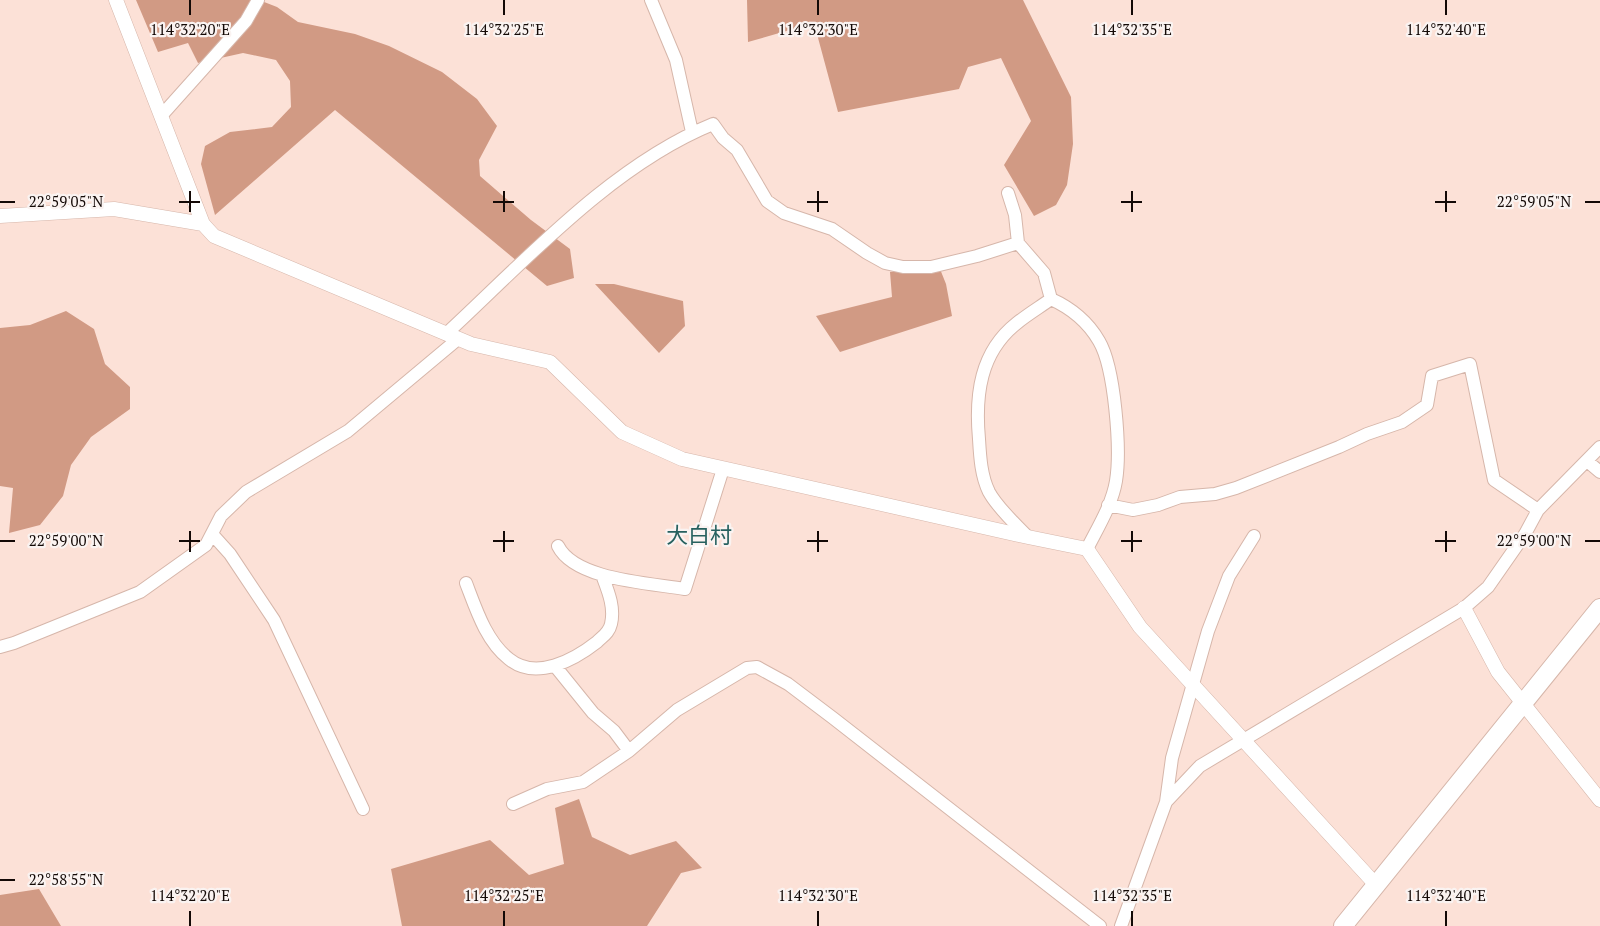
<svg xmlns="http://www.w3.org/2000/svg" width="1600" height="926" viewBox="0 0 1600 926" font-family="'PT Serif','Noto Sans SC',serif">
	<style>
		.forest { fill: #d19a84 }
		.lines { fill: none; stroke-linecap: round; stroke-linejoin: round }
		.minor-casing { stroke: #d6b6aa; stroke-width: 14 }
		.tertiary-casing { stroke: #d6b6aa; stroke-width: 15 }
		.primary-casing { stroke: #d6b6aa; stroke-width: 20 }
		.minor { stroke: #fff; stroke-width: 12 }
		.tertiary { stroke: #fff; stroke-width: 14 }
		.primary { stroke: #fff; stroke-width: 18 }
		.ticks { fill: none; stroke: #130906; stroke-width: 2 }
		.labels { text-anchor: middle; stroke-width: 4.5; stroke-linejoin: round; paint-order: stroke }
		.quarter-label { font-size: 22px; fill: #27615f; stroke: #faf3f1 }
		.ticks-label { font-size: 15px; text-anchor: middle; fill: #130906; stroke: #faf3f1; stroke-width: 4.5; stroke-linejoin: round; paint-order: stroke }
	</style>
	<rect width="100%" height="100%" fill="#fce1d7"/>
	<path class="forest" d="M136,0h123l18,7 21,15 57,12 34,12 53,26 35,27 20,27 -18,34 1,16 51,44 39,29 4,29 -27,8 -212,-176 -120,105 -14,-51 4,-18 25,-14 42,-5 19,-20 -1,-26 -14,-21 -33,-7 -45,10 -10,-20 -30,9z
		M747,0h276l48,97 2,47 -6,41 -11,20 -22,11 -30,-51 27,-44 -30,-63 -33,9 -9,22 -121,23 -24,-89 -66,19z
		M940,269l6,15 6,32 -112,36 -24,-36 76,-19 -2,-25z
		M595,284h19l69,17 2,25 -26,27z
		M66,311l28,18 11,35 25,23v22l-39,28 -20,28 -8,31 -23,29 -31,8 4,-45 -13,-2v-158l30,-3z
		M579,799l13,38 38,18 46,-14 26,27 -21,5 -34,53h-245l-11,-57 99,-29 39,35 35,-11 -9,-56z
		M39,889l22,37h-61v-31z"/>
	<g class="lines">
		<g class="minor-casing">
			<path id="minor" d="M651,0l25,60 16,72
				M161,116l85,-95 12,-21
				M1008,193l7,22 3,28 26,30 7,26c-11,8 -23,15 -34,24 -37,29 -42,72 -38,116 1,17 2,37 10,53 8,15 27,33 39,45
				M1051,299c20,9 37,23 48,42 16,27 22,109 17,140 -4,24 -18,46 -29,68
				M446,334c79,-73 166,-169 267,-210l10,14 14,12 30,51 17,12 48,16 35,24 18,10 18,4h28l46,-11 41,-13
				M1587,461l13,11
				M1108,505l25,5 25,-5 22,-8 35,-3 21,-6 103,-41 28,-13 35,-12 25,-17 5,-29 38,-12 24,116 44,30
				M212,534l18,20 44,66 89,189
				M558,546c17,34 92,37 127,43l38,-120
				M466,583c10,26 20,58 43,76 27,22 65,1 88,-17 6,-6 12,-9 14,-18 4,-17 -3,-33 -9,-49
				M0,647l14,-4 126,-51 66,-47 15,-29 25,-24 102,-61 110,-92
				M555,666l38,47 21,18 15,20
				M1166,802l6,-44 36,-127 21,-55 25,-40
				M513,804l34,-15 36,-7 46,-31 48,-41 70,-42 10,-1 31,17 45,34 267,208
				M1121,926l45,-124 34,-36 264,-158 24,-21 37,-53 13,-24 62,-63"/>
		</g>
		<g class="tertiary-casing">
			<path id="tertiary" d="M116,0l87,224 11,12 257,108 79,18 72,70 60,27 346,78 59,12 53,78 237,259
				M0,216l114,-7 89,15
				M1464,608l34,64 102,128"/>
		</g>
		<g class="primary-casing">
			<path id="primary" d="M1343,926l257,-318"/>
		</g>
		<use href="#minor" class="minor"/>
		<use href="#tertiary" class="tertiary"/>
		<use href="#primary" class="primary"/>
	</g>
	<path class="ticks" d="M190,0v15M504,0v15M818,0v15M1132,0v15M1446,0v15M190,191v21M504,191v21M818,191v21M1132,191v21M1446,191v21M0,202h15M179,202h21M493,202h21M807,202h21M1121,202h21M1435,202h21M1585,202h15M190,531v21M504,531v21M818,531v21M1132,531v21M1446,531v21M0,541h15M179,541h21M493,541h21M807,541h21M1121,541h21M1435,541h21M1585,541h15M0,880h15M190,911v15M504,911v15M818,911v15M1132,911v15M1446,911v15"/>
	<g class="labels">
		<g class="quarter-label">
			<text x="699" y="543">大白村</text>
		</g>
	</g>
	<g class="ticks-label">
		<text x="190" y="35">114°32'20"E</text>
		<text x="504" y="35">114°32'25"E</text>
		<text x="818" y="35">114°32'30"E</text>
		<text x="1132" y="35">114°32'35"E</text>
		<text x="1446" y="35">114°32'40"E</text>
		<text x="66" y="207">22°59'05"N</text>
		<text x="1534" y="207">22°59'05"N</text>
		<text x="66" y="546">22°59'00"N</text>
		<text x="1534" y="546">22°59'00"N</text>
		<text x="66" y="885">22°58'55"N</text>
		<text x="190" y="901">114°32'20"E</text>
		<text x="504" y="901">114°32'25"E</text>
		<text x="818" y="901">114°32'30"E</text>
		<text x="1132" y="901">114°32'35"E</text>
		<text x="1446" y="901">114°32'40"E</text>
	</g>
</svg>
